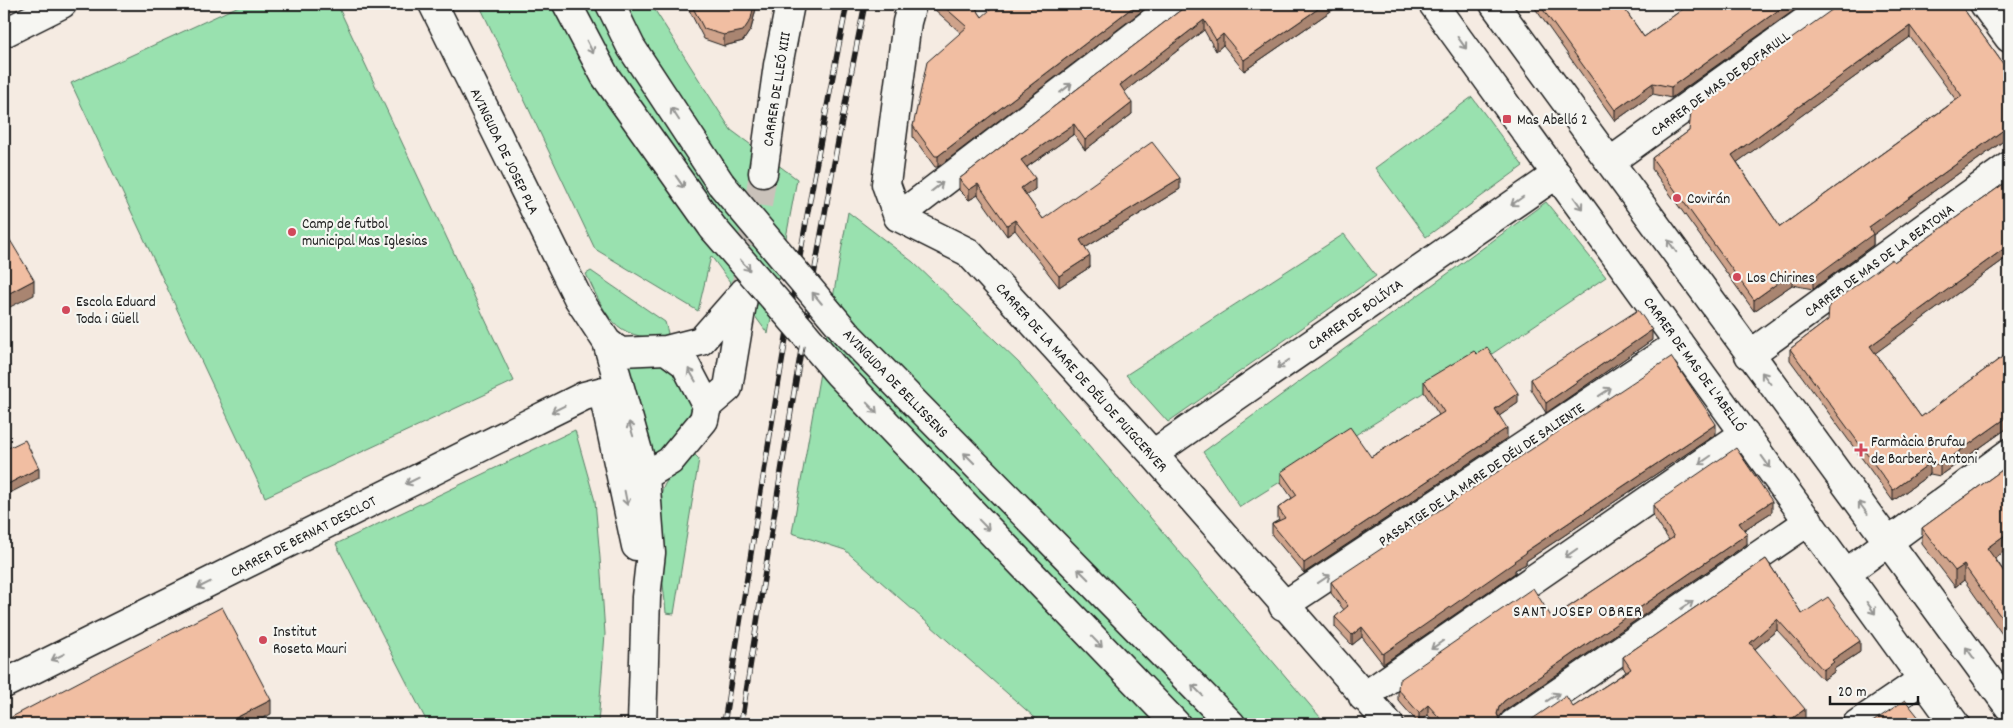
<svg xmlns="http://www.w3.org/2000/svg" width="2013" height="728" viewBox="0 0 2013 728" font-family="Dekko,sans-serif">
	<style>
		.green { fill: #99e1af; stroke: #5a7e66 }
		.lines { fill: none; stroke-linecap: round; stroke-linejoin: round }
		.minor-tunnel { stroke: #cac2ba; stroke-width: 28; stroke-dasharray: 28 14; stroke-linecap: butt }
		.minor-casing { stroke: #1c1c1c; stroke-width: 31 }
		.major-casing { stroke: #1c1c1c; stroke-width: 31 }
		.minor { stroke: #f6f6f2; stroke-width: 28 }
		.major { stroke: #f6f6f2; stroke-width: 28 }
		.rail-casing { stroke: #1c1c1c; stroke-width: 5.5 }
		.rail { stroke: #f6f6f2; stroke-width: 4; stroke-dasharray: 11; stroke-linecap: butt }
		.major-bridge-casing { stroke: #1c1c1c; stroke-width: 31; stroke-linecap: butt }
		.major-bridge { stroke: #f6f6f2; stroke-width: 28 }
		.wall { fill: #cfa38b; stroke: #1c1c1c; fill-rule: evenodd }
		.shaded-wall { fill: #a98571; stroke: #1c1c1c }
		.building { fill: #f1bea2; stroke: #1c1c1c; fill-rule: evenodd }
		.oneway { stroke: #949492 }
		.poi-dot { fill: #d1495b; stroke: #f6f6f2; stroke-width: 2 }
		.labels { text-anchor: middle; stroke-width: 4.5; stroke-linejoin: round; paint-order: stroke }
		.street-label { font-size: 15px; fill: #1c1c1c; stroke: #f6f6f2 }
		.poi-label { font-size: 15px; fill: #1c1c1c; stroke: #f6f6f2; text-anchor: start }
		.neighbourhood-label { font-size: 16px; letter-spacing: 1px; fill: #1c1c1c; stroke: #f6f6f2 }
	</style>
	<rect width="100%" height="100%" fill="#f5ebe2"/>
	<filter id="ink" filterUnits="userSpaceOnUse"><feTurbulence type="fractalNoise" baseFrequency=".02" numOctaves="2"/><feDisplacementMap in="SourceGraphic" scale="10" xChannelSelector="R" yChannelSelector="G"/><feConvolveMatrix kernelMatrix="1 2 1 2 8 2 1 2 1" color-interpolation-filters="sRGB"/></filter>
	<g filter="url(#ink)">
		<path class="green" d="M243,4h94l177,377 -249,116 -194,-414z
			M479,4h172l80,126 66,49 -29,155 -57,-78 -13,55 -103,-62z
			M1472,97l51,69 -97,71 -51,-69z
			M1546,202l60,75 -129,87 -3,-3 -234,146 -37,-55z
			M848,212l65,50 106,101 307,361h-284l-197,-174 -53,-17z
			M1344,234l32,42 -208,146 -42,-47z
			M591,271l74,51 3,11 -4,5c-51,1 -58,-23 -78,-64z
			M654,361l17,5 22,37c-8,27 -17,38 -39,55l-27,-90 12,-5z
			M575,430l20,71 5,57 5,76 -7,90h-170l-92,-180z
			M694,454l5,5 -25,155 -8,-1c-2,-30 -16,-104 -1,-129 7,-12 19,-21 29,-30z"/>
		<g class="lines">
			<path class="minor-tunnel" d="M745,288l18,-115"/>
			<g class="minor-casing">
				<path id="minor" d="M433,4l145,294 29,44 38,134 6,77 -5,44 -4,127
					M912,4l-5,18 -21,162 12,33 70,35 185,202 236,270
					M1433,4l522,720
					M1494,4l515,703
					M1984,4l25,34
					M4,33l58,-29
					M1611,161l218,-157
					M763,173l15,-108 12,-61
					M898,217l278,-213
					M607,342l13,10 46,-2 19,14 22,42 -3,14 -34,41 -25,15
					M666,350l35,-9 43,-49
					M1749,355l260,-189
					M605,402l31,144
					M707,406l21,-18 16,-96
					M1153,454l404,-280
					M1846,573l163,-120
					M1283,606l396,-263
					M4,684l580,-288 19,-5
					M1363,697l382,-264
					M1513,724l296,-203
					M1857,724l66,-45"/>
			</g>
			<g class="major-casing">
				<path id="major" d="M567,4l38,72 108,152
					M610,4l21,43 90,137
					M803,332l35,41 338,351
					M848,335l383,389"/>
			</g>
			<use href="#minor" class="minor"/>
			<use href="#major" class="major"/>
			<g class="rail-casing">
				<path id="rail" d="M724,724c38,-241 75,-481 123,-720
					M741,724c38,-241 75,-481 124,-720"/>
			</g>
			<use href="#rail" class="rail"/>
			<g class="major-bridge-casing">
				<path id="major-bridge" d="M721,184l127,151
					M713,228l90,104"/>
			</g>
			<use href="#major-bridge" class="major-bridge"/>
		</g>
		<path class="wall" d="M686,4h71l-6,25 -8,12 -19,5 -20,-7z
			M934,4h39l9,13 -44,150h-3l-22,-30v-11l48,-93 -27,-24z
			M1187,4h154l-97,67 -21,-26 -7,6 -12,-21 -80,62 8,22 -47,36 -11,-16 -47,33 8,22 -9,6 17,24 137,-30 -95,59 5,19 -31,20 -44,-57 -8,6 -29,-41 -9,5 -10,-10v-11l227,-173z
			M1532,4h89l23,33 46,-33h113l-132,94 -18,-4 -38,27z
			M1960,4l49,68v65l-136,98v10l-60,44 -21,-4 -38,26 -102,-142v-11l37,-27 149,-125zM1910,37l46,63 -176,127 -43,-65z
			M2009,180v76l-134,97 46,64 88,-65v75l-69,49 -10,-2 -37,27 -103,-141v-11l38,-29 66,-58z
			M1652,340l-106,73 -15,-24v-10z
			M1424,381l94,22 -19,13 8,22 -203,135 -32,-38v-11l7,-4 -1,-2v-10l14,-10 -11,-16v-10l90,-15 68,-42 -15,-23z
			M1716,434l-190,127v3l-11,6v3l-132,91 -21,-27 -10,8 -17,-18v-10l9,-7 -13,-17v-11z
			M2009,465v83l-14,10 14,21v65l-45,-64 -9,7 -33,-43v-16z
			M1653,505l119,7 -28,18 3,14 -243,167 -5,7 1,4 2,2h-66l-8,-9 -9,9 -21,-24v-11l154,-71 117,-78 -16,-24z
			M1766,559l36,55 58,38 -26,17v3l-11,8 -46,-50 -22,19 50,71 -6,4h-274l48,-17 53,-35 -3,-5v-10z"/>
		<path class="shaded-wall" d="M754,4h3l-6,25 -8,12 -19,5v-11z
			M1137,4h14l-213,163v-11z
			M1325,4h16l-97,67v-11z
			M1787,4h16l-132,94v-11z
			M1204,20v10l-84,65v-10z
			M1910,26v11l-178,129v-11z
			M1223,34v11l-7,6v-11z
			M1653,83v11l-38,27v-11z
			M1132,103v11l-47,36v-10z
			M1074,124v10l-53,37v-11z
			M2009,126v11l-136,98v10l-60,44v-11l56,-51z
			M1035,178v11l-14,10v-11z
			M1180,178v11l-100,62v-11z
			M978,184v11l-9,5v-10z
			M1015,220v10l-8,6v-11z
			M2009,245v11l-139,101v-11z
			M1090,256v11l-31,20v-11z
			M1792,273v12l-38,26v-11z
			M34,280v15l-30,15v-14z
			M1652,330v10l-106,73v-10z
			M1518,393v10l-23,16v-10z
			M2009,416v11l-69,49v-11z
			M1716,424v10l-190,127v3l-11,6v3l-132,91v-10l142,-102z
			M1507,428v10l-203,135v-10z
			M1930,463v11l-37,27v-11z
			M39,468v10l-35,18v-10z
			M1772,501v11l-33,21v-10z
			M2009,532v16l-22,16v-16z
			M1747,534v10l-243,167 -5,7 -2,-4 2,-7 5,-6z
			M1964,565v15l-9,7v-16z
			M1777,619v11l-27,23v-10z
			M1362,627v10l-10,8v-10z
			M1860,641v11l-26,17v3l-11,8v-10l9,-10z
			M271,700v14l-19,10h-28z
			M1428,705v10l-9,9v-11z
			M1805,709v11l-6,4h-14z
			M1774,716v8h-10z"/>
		<path class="building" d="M691,4h63l-3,15 -8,12 -19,4 -20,-6z
			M941,4h32l9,13 15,-13h140l-199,152h-3l-22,-30 14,-64 40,-35z
			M1187,4h138l-81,56 -21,-26 -7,6 -12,-20 -84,65 12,18 -47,37 -11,-16 -53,36 14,18 -14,10 22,31 109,-77 28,36 -100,62 10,16 -31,20 -44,-56 -8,5 -29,-41 -9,6 -10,-11 227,-173z
			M1539,4h82l23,33 46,-33h97l-116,83 -18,-4 -38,27z
			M1840,4h120l49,68v54l-140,101 4,7 -60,44 -21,-5 -38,27 -102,-142 37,-27 2,-20zM1910,26l52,70 -182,131 -48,-72z
			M2009,180v65l-139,101 51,71 88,-65v64l-69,49 -10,-2 -37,27 -103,-141 38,-29 1,-15 63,-46 2,3z
			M4,230l30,50 -30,16z
			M1638,310l14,20 -106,73 -15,-24z
			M1487,347l31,46 -23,16 12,19 -203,135 -32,-39 13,-6 -7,-10 19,-13 -16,-23 69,-45 21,30 73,-45 -20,-31 50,-30 3,3z
			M1671,357l45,67 -191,128 1,1 -12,8 1,1 -132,92 -21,-27 -10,8 -17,-18 13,-11 -17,-24z
			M25,440l14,28 -35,18v-36z
			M1736,448l36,53 -33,22 8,11 -243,167 -5,6 -2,7 3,8 2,2h-31l-1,-1 -2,1h-23l-17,-19 -9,8 -21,-24 1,-9 134,-92 19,30 122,-81 -21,-32z
			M2009,465v67l-22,16 22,31v49l-45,-63 -9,6 -33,-43z
			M1766,559l36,55 26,-17 32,44 -28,19 2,2 -11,8 -46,-51 -27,24 55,66 -20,15h-3l-8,-8 -10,8h-239l41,-28 7,11 58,-38 -8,-12z
			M222,607l49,93 -47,24h-220v-3z
			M1905,700l19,24h-52l-1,-1z"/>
		<defs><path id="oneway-shaft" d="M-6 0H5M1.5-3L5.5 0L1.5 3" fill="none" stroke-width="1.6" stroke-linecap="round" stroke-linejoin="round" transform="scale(1.25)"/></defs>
		<g class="oneway">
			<use href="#oneway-shaft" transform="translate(1462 43) rotate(54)"/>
			<use href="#oneway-shaft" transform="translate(590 47) rotate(63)"/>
			<use href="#oneway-shaft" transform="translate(1066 88) rotate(-38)"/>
			<use href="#oneway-shaft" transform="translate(675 114) rotate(-123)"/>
			<use href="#oneway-shaft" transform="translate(680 182) rotate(55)"/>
			<use href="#oneway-shaft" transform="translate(937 187) rotate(-38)"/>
			<use href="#oneway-shaft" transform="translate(1517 201) rotate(145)"/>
			<use href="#oneway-shaft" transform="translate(1578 203) rotate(54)"/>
			<use href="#oneway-shaft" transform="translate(1672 246) rotate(-125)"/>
			<use href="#oneway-shaft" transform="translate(745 265) rotate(49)"/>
			<use href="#oneway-shaft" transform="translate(817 298) rotate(-130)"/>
			<use href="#oneway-shaft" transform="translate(1283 364) rotate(145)"/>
			<use href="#oneway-shaft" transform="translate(692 375) rotate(-120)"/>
			<use href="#oneway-shaft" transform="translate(1766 378) rotate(-127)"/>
			<use href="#oneway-shaft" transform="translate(1605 392) rotate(-34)"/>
			<use href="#oneway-shaft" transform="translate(872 408) rotate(46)"/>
			<use href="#oneway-shaft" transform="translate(558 409) rotate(154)"/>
			<use href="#oneway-shaft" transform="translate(631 429) rotate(-107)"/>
			<use href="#oneway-shaft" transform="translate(969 458) rotate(-135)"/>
			<use href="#oneway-shaft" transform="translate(1705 460) rotate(145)"/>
			<use href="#oneway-shaft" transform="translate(1766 462) rotate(54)"/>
			<use href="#oneway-shaft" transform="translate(412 481) rotate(154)"/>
			<use href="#oneway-shaft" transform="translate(626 498) rotate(79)"/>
			<use href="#oneway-shaft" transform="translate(1863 508) rotate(-127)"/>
			<use href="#oneway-shaft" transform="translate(984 525) rotate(46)"/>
			<use href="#oneway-shaft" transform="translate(1571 553) rotate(145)"/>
			<use href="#oneway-shaft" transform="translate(1083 574) rotate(-135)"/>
			<use href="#oneway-shaft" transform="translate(1324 579) rotate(-34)"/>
			<use href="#oneway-shaft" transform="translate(204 585) rotate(154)"/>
			<use href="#oneway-shaft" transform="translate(1687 605) rotate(-34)"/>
			<use href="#oneway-shaft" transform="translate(1871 608) rotate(54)"/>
			<use href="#oneway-shaft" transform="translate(1097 642) rotate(46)"/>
			<use href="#oneway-shaft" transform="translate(1437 645) rotate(145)"/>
			<use href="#oneway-shaft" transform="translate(1970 653) rotate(-126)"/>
			<use href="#oneway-shaft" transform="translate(58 657) rotate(154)"/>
			<use href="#oneway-shaft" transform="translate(1197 690) rotate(-135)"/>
			<use href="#oneway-shaft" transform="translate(1553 697) rotate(-34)"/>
		</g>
	</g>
	<g class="poi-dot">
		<rect x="1502" y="114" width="10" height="10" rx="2.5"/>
		<circle cx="1677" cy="198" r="5"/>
		<circle cx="292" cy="232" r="5"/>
		<circle cx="1737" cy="277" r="5"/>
		<circle cx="66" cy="310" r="5"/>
		<path d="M1858.5 442.5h5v5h5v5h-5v5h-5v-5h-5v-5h5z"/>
		<circle cx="263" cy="640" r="5"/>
	</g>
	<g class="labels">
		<g class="street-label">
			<text transform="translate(1720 83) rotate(-36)" y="5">CARRER DE MAS DE BOFARULL</text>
			<text transform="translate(776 89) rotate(-81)" y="5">CARRER DE LLEÓ XIII</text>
			<text transform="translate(505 151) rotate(64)" y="5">AVINGUDA DE JOSEP PLA</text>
			<text transform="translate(1879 260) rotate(-36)" y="5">CARRER DE MAS DE LA BEATONA</text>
			<text transform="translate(1355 314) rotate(-35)" y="5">CARRER DE BOLÍVIA</text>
			<text transform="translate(1695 364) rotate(54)" y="5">CARRER DE MAS DE L'ABELLÓ</text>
			<text transform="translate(1082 377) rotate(48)" y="5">CARRER DE LA MARE DE DÉU DE PUIGCERVER</text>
			<text transform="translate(896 383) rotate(46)" y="5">AVINGUDA DE BELLISSENS</text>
			<text transform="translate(1481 474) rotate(-34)" y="5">PASSATGE DE LA MARE DE DÉU DE SALIENTE</text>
			<text transform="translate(303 536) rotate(-27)" y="5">CARRER DE BERNAT DESCLOT</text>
		</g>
		<g class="poi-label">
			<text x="1517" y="124">Mas Abelló 2</text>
			<text x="1687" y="203">Covirán</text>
			<text x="302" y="228">Camp de futbol<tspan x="302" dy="17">municipal Mas Iglesias</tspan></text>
			<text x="1747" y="282">Los Chirines</text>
			<text x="76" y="306">Escola Eduard<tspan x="76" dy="17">Toda i Güell</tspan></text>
			<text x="1871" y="446">Farmàcia Brufau<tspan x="1871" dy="17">de Barberà, Antoni</tspan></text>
			<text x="273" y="636">Institut<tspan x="273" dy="17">Roseta Mauri</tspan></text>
		</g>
		<g class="neighbourhood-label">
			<text x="1578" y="616">SANT JOSEP OBRER</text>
		</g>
	</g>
	<rect width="2013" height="728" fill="none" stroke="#f6f6f2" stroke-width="20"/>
	<rect x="10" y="10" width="1993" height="708" fill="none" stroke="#1c1c1c" stroke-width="2" filter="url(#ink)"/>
	<path d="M1830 696v8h88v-8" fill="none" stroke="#1c1c1c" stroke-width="2.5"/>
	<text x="1838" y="696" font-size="15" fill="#1c1c1c" stroke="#f6f6f2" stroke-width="4" paint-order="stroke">20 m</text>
</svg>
